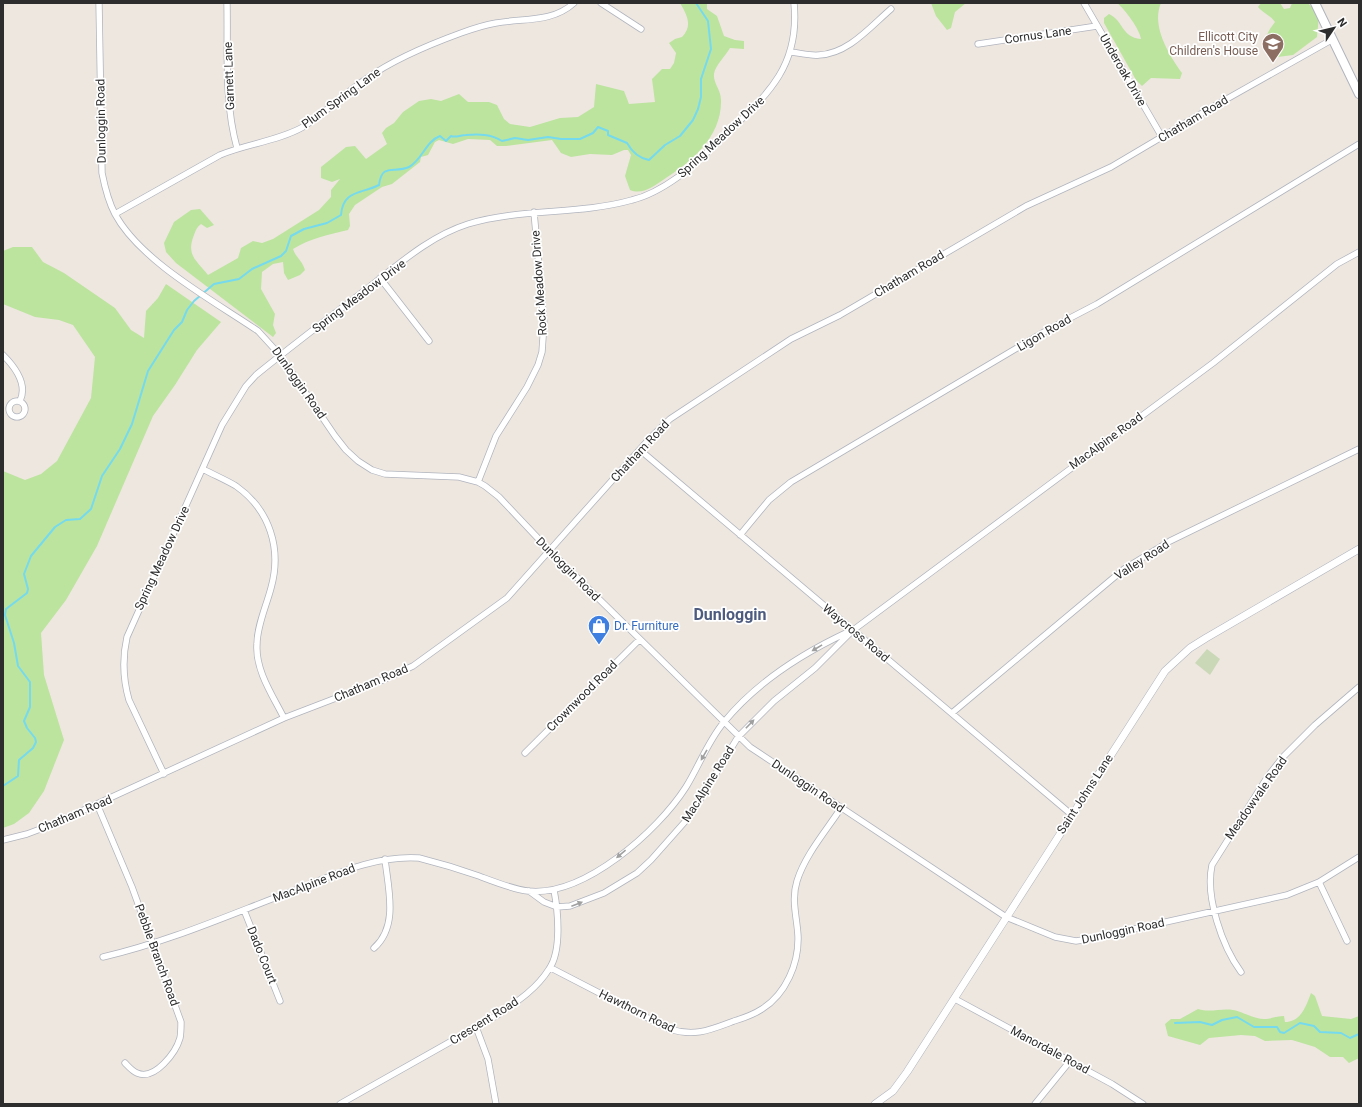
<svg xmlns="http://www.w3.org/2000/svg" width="1362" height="1107" viewBox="0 0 1362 1107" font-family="Roboto,sans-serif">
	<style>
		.green { fill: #bce49e }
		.cemetery { fill: #cbd8b8 }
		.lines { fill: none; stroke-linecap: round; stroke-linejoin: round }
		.stream { stroke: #75daee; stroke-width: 2 }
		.minor-casing { stroke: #b0b4bd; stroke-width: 7 }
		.tertiary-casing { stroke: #b0b4bd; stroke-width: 8 }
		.secondary-casing { stroke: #b0b4bd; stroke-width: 10 }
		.minor { stroke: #fff; stroke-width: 5.5 }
		.tertiary { stroke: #fff; stroke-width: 7 }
		.secondary { stroke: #fff; stroke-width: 8 }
		.oneway { fill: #a0a0a0 }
		.labels { text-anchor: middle; stroke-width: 3.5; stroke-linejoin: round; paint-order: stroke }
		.street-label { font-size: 12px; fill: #2d2d2d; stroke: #fff }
		.education-label { font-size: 12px; fill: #785e54; stroke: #fff; text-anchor: end }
		.shop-label { font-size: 12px; fill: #366cbe; stroke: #fff; text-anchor: start }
		.district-label { font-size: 16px; font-weight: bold; fill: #4d5b7f; stroke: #fff }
	</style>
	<rect width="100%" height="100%" fill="#eee7e0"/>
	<path class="green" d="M680,3h27v6l10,7 7,20 11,4 9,1v8l-14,-1c-4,7 -15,18 -16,26 -1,9 7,16 7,26 1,37 -30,62 -58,80 -10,7 -21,15 -33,10l-5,-14 6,-21 -3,-5h-4l-12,5 -22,-1 -19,3 -10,-4 -9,-13 -46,6h-9l-7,-6 -22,-1 -15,5 -14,-4 -4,2 -7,13 -7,2 -1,5 -28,22 -10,3 -27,18 -6,9 1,12 -2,4c-20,5 -37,8 -55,19 3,9 9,11 12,21l-5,5 -12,5 -4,-7 -1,-11 -10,2 -11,8 -1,17 14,25 -2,11 3,8 -3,4 -97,-74 -10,-11 -2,-9 10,-21 17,-12 9,-1 14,16 -7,3 -6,-4c-4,3 -5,6 -7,11 -8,20 2,25 14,40l30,-17 3,-10 12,-7 9,2 11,-4 46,-29 12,-13v-7l9,-11 -8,3 -11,-4v-11l25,-20 9,-1 11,13 21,-15 -5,-11 4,-5 8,-5 9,-11 16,-11 12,-2 10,2 18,-7 9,8h21l8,3 7,14 6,5 20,3 30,-9 18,-1 16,-10 2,-23 28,7 5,13 26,-2 -3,-23 10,-10h8l4,-6 2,-10 -7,-10 6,-4 7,-2c11,-11 5,-22 -2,-34z
		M931,3h35l-11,9 -4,16 -4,2 -11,-14z
		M1117,3h44c-10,23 8,52 21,70l-2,6 -29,-1 -9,8 -6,-6 -32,-57v-5l5,-4c15,7 12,23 32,25 -1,-9 -16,-30 -24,-36z
		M1261,3h19l4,6 6,-1 2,-5h16l11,12 -2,22 -24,18 -23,3c-10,-13 -3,-26 5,-36 -5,-7 -11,-8 -17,-15z
		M13,247h19l11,15 21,11 51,35 16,22 13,8 2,-27 12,-13 8,-14 55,38 -24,28 -22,35 -22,31 -56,130 -31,54 -25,33 3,42 20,65 -20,51 -15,22 -15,11 -11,4v-357l22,9 16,-6 16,-13 34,-63 4,-41 -22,-32 -14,-5 -24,-3 -32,-13v-53z
		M1311,993l4,3 7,20 29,3 8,-3v42l-10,5 -6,-6h-13l-15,-10 -23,-7 -27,1 -10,-5 -14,-1 -32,3 -9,7 -32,-9 -3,-12 6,-5h9l18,-10c12,4 23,-1 35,1 8,1 15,6 24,8 11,3 17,-2 27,-2l1,6c16,0 21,-16 26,-29z"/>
	<path class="cemetery" d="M1207,649l13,10 -10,16 -15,-12z"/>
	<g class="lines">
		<path class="stream" d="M3,786l15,-10 1,-16 14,-12 3,-6 -1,-4 -8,-10 -3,-7 6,-14v-25l-12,-16 -4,-23 -9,-28 1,-6 21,-16 1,-4 -4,-15 7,-18 24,-29 11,-7 14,-1 11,-10 11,-33 18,-27 12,-25 16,-53 26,-41 8,-8 5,-12 7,-9 20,-17 25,-5 13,-10 29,-13 5,-5 5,-15 13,-7 23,-6 14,-8c2,-25 20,-21 38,-30 3,-23 15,-11 30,-18 13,-7 17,-26 31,-31l6,5 5,-5c5,2 9,-1 15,-1 13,-1 25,-1 36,6l13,-3 13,2 20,-3 13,2h19l13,-6 5,-6 10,4v4l19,8c5,9 11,15 22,17l16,-15 15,-9 13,-16 5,-11 3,-12v-18l10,-30 -3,-28 -12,-18
			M1175,1023l25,-1 12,3 10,-5 15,-3 17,10h23l3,5 4,1 16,-10 14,3 6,6 21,1 9,5 9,-4"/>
		<g class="minor-casing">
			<path id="minor" d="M99,3l3,170c3,15 6,28 13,41 25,47 99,87 143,117l22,24 55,81 11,14 12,11 14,9 13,4 74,3 19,5 7,4 14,11 51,54 200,196 256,170 49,20 21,4 13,-2 198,-44 32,-13 40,-25
				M227,3c1,49 -3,98 10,145
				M601,3l40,26
				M1084,3l78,134
				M978,44l119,-18
				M791,52c9,1 19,4 28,3 29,-1 51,-28 72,-46
				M115,214l105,-59c26,-11 58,-14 83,-28 22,-14 41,-33 63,-48 28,-20 62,-34 95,-46 11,-4 23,-8 35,-10 27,-5 56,0 78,-20
				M380,278l49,63
				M3,355c12,12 25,29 17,46
				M9 409a8 8 0 1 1 16 0a8 8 0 1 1-16 0Z
				M640,450l432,365
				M203,469c11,6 23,11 33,17 34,24 46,63 35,102 -5,19 -14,38 -14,56 -2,26 16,52 27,74
				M478,482l18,-46 31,-49 11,-22 4,-13 2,-29 -10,-111
				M740,535l29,-35 22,-18 258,-153 48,-25 262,-160
				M952,713l172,-144 46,-28 189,-92
				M525,753l114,-113
				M164,774l-35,-74c-6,-21 -7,-41 -2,-63l95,-212 24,-39 10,-11c37,-30 75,-59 112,-87 31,-24 62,-52 100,-64 53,-16 111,-9 164,-24 17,-4 32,-13 46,-23 18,-13 34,-29 50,-45 42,-39 72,-68 66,-129
				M97,804l35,83 49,135c0,6 0,11 -1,16 -4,14 -25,43 -43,35 -5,-2 -9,-7 -12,-10
				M3,840l24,-6 24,-9 233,-107 99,-38 30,-14 94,-68 143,-160 20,-19 121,-80 49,-24 186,-109 85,-39 98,-58 124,-70
				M1319,882l28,59
				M529,891l15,11 13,5 13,-1 34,-13 33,-20 14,-13 39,-44 48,-79 36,-36 41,-33 37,-37 361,-268 124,-99 22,-12
				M244,910l36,91
				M374,948c25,-22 14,-60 11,-89
				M103,957c65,-15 126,-42 187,-65 42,-16 83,-37 129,-34 20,5 40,11 60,18 16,6 33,13 49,15 56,6 130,-60 158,-104 13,-21 22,-46 38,-65 32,-39 79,-69 124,-90
				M551,968l118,61c26,8 41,1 65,-8 10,-3 19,-6 28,-12 24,-15 37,-46 36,-73 -1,-19 -7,-36 -1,-55 8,-26 29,-50 44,-73
				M1241,972c-19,-26 -36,-75 -29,-107l56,-89 15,-19 32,-32 44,-38
				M955,999l157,85 31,20
				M476,1027l12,32 8,45
				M340,1104l156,-88c19,-13 40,-26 53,-47 13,-18 9,-58 5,-79
				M1035,1104l35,-43"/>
		</g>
		<g class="tertiary-casing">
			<path id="tertiary" d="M875,1104l18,-13 14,-19 258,-401 25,-23 16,-10 153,-89"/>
		</g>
		<g class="secondary-casing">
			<path id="secondary" d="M1315,3l44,91"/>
		</g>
		<use href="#minor" class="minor"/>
		<use href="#tertiary" class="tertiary"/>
		<use href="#secondary" class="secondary"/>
	</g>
	<defs><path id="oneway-solid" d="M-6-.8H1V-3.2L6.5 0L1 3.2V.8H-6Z"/></defs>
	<g class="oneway">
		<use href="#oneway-solid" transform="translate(817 648) rotate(149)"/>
		<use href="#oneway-solid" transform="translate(750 724) rotate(-46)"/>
		<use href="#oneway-solid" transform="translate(704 755) rotate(120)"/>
		<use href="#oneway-solid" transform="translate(621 854) rotate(140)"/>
		<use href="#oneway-solid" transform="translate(577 904) rotate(-21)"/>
	</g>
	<defs>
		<g id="school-pin" transform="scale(1.15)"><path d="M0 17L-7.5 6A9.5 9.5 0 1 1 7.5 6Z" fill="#8d6e63" stroke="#fff"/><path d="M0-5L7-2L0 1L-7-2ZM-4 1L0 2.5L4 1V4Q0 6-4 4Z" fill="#fff"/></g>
		<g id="shop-pin" transform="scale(1.15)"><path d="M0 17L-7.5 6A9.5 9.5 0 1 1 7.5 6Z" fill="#3f7fe0" stroke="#fff"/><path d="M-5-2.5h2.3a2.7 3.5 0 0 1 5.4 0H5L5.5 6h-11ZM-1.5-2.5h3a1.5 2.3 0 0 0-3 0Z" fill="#fff"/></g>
	</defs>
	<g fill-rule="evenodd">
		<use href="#school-pin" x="1273" y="44"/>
		<use href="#shop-pin" x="599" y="626"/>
	</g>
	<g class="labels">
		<g class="street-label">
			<text transform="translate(1038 35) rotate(-8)" y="4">Cornus Lane</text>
			<text transform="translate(1123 70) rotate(60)" y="4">Underoak Drive</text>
			<text transform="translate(229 76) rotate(-92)" y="4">Garnett Lane</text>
			<text transform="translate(341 98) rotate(-36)" y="4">Plum Spring Lane</text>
			<text transform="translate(1193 119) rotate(-31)" y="4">Chatham Road</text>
			<text transform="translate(101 121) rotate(-91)" y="4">Dunloggin Road</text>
			<text transform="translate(721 137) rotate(-43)" y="4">Spring Meadow Drive</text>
			<text transform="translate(909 274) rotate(-31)" y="4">Chatham Road</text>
			<text transform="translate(539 283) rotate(-94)" y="4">Rock Meadow Drive</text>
			<text transform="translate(359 296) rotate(-37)" y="4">Spring Meadow Drive</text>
			<text transform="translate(1044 333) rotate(-30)" y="4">Ligon Road</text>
			<text transform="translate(299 383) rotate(55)" y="4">Dunloggin Road</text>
			<text transform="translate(1106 441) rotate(-36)" y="4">MacAlpine Road</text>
			<text transform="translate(640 451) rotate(-47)" y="4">Chatham Road</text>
			<text transform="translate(162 558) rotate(-65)" y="4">Spring Meadow Drive</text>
			<text transform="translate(1142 560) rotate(-33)" y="4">Valley Road</text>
			<text transform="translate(568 569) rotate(45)" y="4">Dunloggin Road</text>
			<text transform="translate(856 633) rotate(40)" y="4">Waycross Road</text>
			<text transform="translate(371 683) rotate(-23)" y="4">Chatham Road</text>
			<text transform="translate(582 696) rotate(-45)" y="4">Crownwood Road</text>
			<text transform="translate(708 784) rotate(-58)" y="4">MacAlpine Road</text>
			<text transform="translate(808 786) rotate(34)" y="4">Dunloggin Road</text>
			<text transform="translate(1085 794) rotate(-57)" y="4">Saint Johns Lane</text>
			<text transform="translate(1256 798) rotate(-55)" y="4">Meadowvale Road</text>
			<text transform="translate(75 814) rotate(-23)" y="4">Chatham Road</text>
			<text transform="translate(314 883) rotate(-21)" y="4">MacAlpine Road</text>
			<text transform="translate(1123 931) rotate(-12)" y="4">Dunloggin Road</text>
			<text transform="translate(157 955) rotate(70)" y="4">Pebble Branch Road</text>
			<text transform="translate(262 955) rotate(68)" y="4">Dado Court</text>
			<text transform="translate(637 1011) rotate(26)" y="4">Hawthorn Road</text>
			<text transform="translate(484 1021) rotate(-32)" y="4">Crescent Road</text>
			<text transform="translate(1050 1050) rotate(28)" y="4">Manordale Road</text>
		</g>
		<g class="education-label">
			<text x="1258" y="41">Ellicott City<tspan x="1258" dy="14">Children's House</tspan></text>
		</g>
		<g class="shop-label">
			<text x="614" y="630">Dr. Furniture</text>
		</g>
		<g class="district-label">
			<text x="730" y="620">Dunloggin</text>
		</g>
	</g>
	<rect width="1362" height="1107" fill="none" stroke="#2d2d2d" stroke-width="8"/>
	<g transform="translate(1334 28) rotate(55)" stroke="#ffffff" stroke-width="3" paint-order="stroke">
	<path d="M0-3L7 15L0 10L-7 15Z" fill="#2d2d2d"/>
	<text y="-6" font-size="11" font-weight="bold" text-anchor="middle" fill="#2d2d2d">N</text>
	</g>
</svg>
